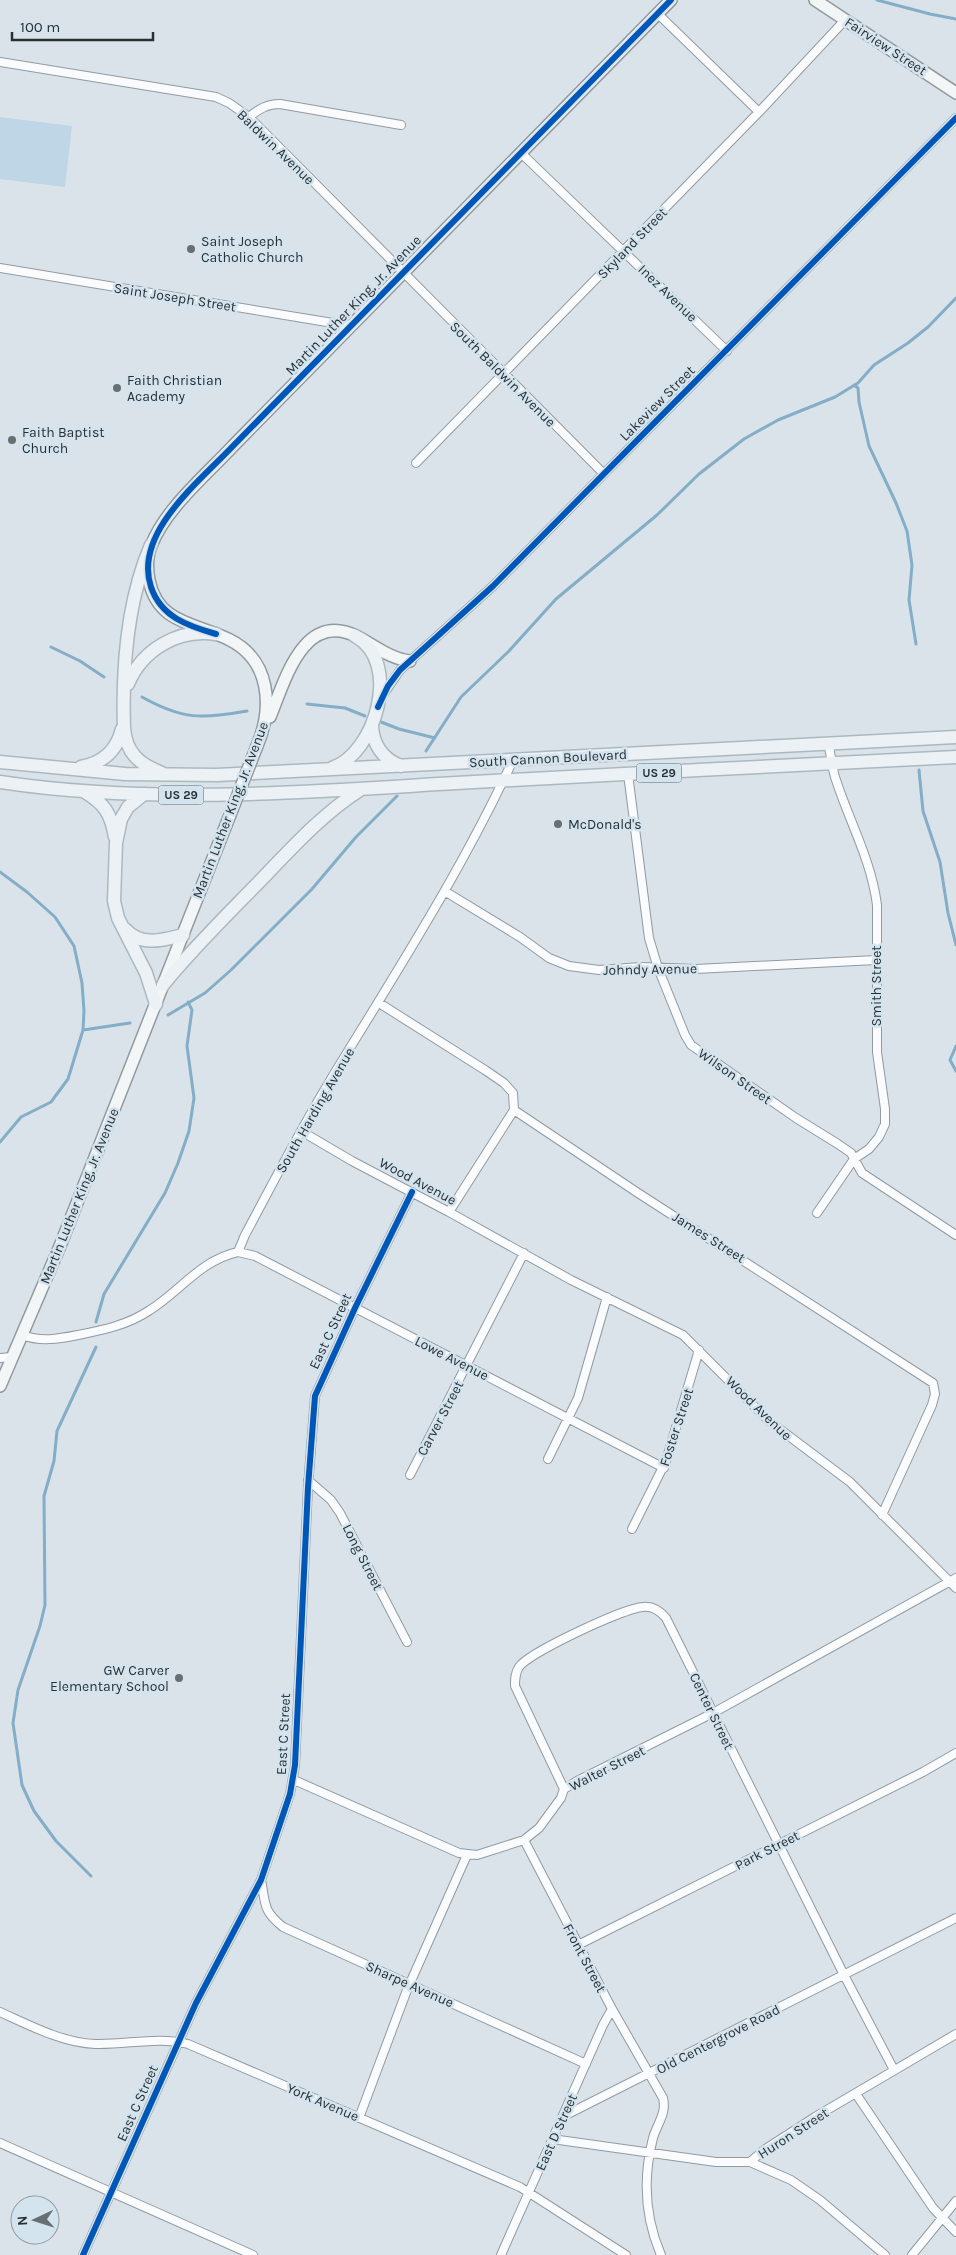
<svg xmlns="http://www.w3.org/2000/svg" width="956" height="2255" viewBox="0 0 956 2255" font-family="Karla,sans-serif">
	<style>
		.green { fill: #bfd6e6 }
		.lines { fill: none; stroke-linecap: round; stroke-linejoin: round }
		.stream { stroke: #84adc7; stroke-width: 3 }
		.street-casing { stroke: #939a9f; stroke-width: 10 }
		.secondary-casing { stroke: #939a9f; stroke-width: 14 }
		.primary-casing { stroke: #acb8c0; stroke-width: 15 }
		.street { stroke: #f9fbfc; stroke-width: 8 }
		.secondary { stroke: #f3f6f7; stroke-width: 11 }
		.primary { stroke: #ebf1f4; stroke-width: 12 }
		.secondary-bridge-casing { stroke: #939a9f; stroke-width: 14; stroke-linecap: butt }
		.secondary-bridge { stroke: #f3f6f7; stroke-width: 11 }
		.cycleway-casing { stroke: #d4e4ef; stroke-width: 9 }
		.cycleway { stroke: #0057b8; stroke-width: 6 }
		.poi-dot { fill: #676f73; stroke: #d4e4ef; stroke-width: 2 }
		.labels { text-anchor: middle; stroke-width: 5; stroke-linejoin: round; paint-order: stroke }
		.shield { fill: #d4e4ef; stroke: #5c666c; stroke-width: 1 }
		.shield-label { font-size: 12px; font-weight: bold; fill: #293034 }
		.street-label { font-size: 14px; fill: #293034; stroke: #d4e4ef }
		.poi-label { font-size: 14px; fill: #293034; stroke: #d4e4ef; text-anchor: start }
	</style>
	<rect width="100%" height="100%" fill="#dae3e9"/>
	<path class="green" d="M0,117l72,9 -7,61 -65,-8z"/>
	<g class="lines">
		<path class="stream" d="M877,0l53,14 26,5
			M854,385l4,3 1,14 10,44 27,57 11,28 5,34 -3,35 7,44
			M51,647l29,14 24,16
			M142,697c41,23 60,22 105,14
			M307,704l38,4 20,8
			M381,722l18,7 36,9
			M426,751l35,-54 48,-46 47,-52 101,-84 42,-41 45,-35 34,-19 57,-23 23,-14 16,-18 34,-22 20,-16 28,-29
			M919,770l4,41 17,51 8,51 8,32
			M0,872l27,20 28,25 19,29 8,37 2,28 -1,19 -15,49 -17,23 -30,15 -21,25
			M168,1015l37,-22 26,-23 81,-81 44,-52 41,-41
			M83,1030l47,-7
			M956,1046l-6,14 6,11
			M96,1322l8,-28 61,-101 13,-30 11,-32 5,-33 -7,-52 5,-36 -4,-8
			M91,1876l-35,-35 -22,-30 -12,-26 -9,-62 5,-33 22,-64 5,-21 -1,-109 10,-35 3,-30 39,-84"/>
		<g class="street-casing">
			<path id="street" d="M658,14l101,98
				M0,62l216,35 13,6 20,14 355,357
				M249,117c10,-8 18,-13 31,-13l121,21
				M521,153l206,198
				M0,268l351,58
				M416,463l343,-351 86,-92
				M381,698l19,-28 93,-84 463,-468
				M628,774l21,164 9,30 27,67 6,10 105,73 42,26 13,9 11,20 94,62
				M446,892l74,45 29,21 20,8 30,4 42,-3 55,2 180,-9
				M379,1003l106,67 19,13 9,10 1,17 -65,102
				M514,1110l124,83 295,190 2,11 -3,11 -50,110
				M301,1131l51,30 97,51 122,68 112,55 86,86 81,61 106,106
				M817,1213l37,-54 15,-10 10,-12 6,-13v-15l-8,-57v-147c-6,-46 -28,-84 -42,-128 -3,-10 -4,-22 -7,-34
				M238,1252l17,4 409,212
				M22,1335c19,7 36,4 56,0 25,-5 50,-10 72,-25 30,-19 51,-50 88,-58l7,-17c28,-52 55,-105 86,-156 64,-105 130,-207 182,-319
				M0,1358l12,-1
				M548,1459l30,-61 29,-101
				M410,1475l114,-222
				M308,1480l23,20 9,13 67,129
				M632,1529l34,-68 33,-111
				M294,1780l165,73 18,2 47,-15 15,-12 22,-30 3,-9 13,-8 136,-68 243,-135
				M564,1789l-49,-103c0,-7 0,-13 4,-19 9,-14 105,-59 124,-60 9,-1 17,4 23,11l178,357 50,95
				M524,1840l88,169 51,89c4,15 -6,26 -10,40 -10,39 -8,80 8,117
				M261,1880c5,24 1,30 22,47l303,137
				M578,1945l345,-173 33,-19
				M0,2012c29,13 63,31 95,32 32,1 63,-8 93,0l332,143 106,68
				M856,2094l77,114 23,24
				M562,2117l394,-199
				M359,2118l48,-128 60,-135
				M552,2139l164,23h34l14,-12 51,-33 141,-83
				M0,2143l253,112
				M750,2162l41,18 29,20 65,55
				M83,2255l113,-252 65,-123 29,-86 5,-29 13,-278 7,-91 40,-88 57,-116
				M501,2255l102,-230 9,-16
				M912,2255l44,-54"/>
		</g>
		<g class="secondary-casing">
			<path id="secondary" d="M815,0l141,93
				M270,717c15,-36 33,-108 88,-80 17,9 33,22 52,24
				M257,746c16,-38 14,-85 -27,-106 -33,-17 -72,-15 -81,-60 -2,-11 -2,-24 2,-34 14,-37 55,-71 82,-100l438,-446
				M0,1386l60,-140 170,-431"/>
		</g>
		<g class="primary-casing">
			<path id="primary" d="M151,545c-24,56 -29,122 -27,183 2,25 15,36 38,45
				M128,684c14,-34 50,-56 88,-50
				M372,724c0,19 10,35 29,42
				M0,762l125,12 92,1 739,-38
				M81,767c22,-4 36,-17 41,-38
				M332,768c43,-14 71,-106 23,-132
				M0,782c151,23 305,10 456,1 167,-9 333,-18 500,-26
				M85,792c20,12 26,22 30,45
				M144,794l-16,13 -7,12 -5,24 -2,58 4,17 28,55 10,31
				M125,929c16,18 38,11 58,6
				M163,985c30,-37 63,-69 96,-103 32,-33 62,-67 101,-92"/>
		</g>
		<use href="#street" class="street"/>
		<use href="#secondary" class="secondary"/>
		<use href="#primary" class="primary"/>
		<g class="secondary-bridge-casing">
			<path id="secondary-bridge" d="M230,815l27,-69"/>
		</g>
		<use href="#secondary-bridge" class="secondary-bridge"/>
		<g class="cycleway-casing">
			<path id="cycleway" d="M216,634c-28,-8 -55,-17 -65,-47 -18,-54 49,-106 82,-141l438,-446
				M378,707l10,-21 12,-16 93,-84 463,-468
				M83,2255l113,-252 65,-123 29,-86 5,-29 13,-278 7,-91 40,-88 57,-116"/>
		</g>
		<use href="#cycleway" class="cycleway"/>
	</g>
	<g class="poi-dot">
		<circle cx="191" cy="249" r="5"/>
		<circle cx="117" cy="388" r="5"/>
		<circle cx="12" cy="440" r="5"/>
		<circle cx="558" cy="824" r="5"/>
		<circle cx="179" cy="1678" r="5"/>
	</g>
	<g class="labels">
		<g class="shield">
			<rect x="636.5" y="763.5" width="45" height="19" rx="4"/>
			<rect x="158.5" y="785.5" width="45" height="19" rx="4"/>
		</g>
		<g class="shield-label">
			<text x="659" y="777">US 29</text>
			<text x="181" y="799">US 29</text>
		</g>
		<g class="street-label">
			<text transform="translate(886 46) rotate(33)" y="5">Fairview Street</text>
			<text transform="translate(276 147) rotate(44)" y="5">Baldwin Avenue</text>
			<text transform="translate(632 243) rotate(-46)" y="5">Skyland Street</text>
			<text transform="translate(668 293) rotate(44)" y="5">Inez Avenue</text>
			<text transform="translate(175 297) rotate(9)" y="5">Saint Joseph Street</text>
			<text transform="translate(353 305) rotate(-46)" y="5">Martin Luther King, Jr. Avenue</text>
			<text transform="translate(503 374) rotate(45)" y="5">South Baldwin Avenue</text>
			<text transform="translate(657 403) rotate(-45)" y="5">Lakeview Street</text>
			<text transform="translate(548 758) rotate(-3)" y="5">South Cannon Boulevard</text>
			<text transform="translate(230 810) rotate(-69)" y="5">Martin Luther King, Jr. Avenue</text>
			<text transform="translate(650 969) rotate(-1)" y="5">Johndy Avenue</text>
			<text transform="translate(876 986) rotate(-90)" y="5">Smith Street</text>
			<text transform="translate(735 1076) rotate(35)" y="5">Wilson Street</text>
			<text transform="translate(315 1110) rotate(-60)" y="5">South Harding Avenue</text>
			<text transform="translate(418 1181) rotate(28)" y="5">Wood Avenue</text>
			<text transform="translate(79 1196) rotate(-68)" y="5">Martin Luther King, Jr. Avenue</text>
			<text transform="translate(709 1237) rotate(32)" y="5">James Street</text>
			<text transform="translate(330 1331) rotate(-65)" y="5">East C Street</text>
			<text transform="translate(452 1358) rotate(27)" y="5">Lowe Avenue</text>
			<text transform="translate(759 1408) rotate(44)" y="5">Wood Avenue</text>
			<text transform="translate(440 1418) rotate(-62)" y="5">Carver Street</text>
			<text transform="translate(676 1427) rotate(-72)" y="5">Foster Street</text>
			<text transform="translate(363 1557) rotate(63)" y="5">Long Street</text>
			<text transform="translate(712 1711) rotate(64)" y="5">Center Street</text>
			<text transform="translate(283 1734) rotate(-87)" y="5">East C Street</text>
			<text transform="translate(607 1768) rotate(-27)" y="5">Walter Street</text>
			<text transform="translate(767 1850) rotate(-27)" y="5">Park Street</text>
			<text transform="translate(585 1958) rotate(62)" y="5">Front Street</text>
			<text transform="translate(410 1984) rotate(24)" y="5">Sharpe Avenue</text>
			<text transform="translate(718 2039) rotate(-27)" y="5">Old Centergrove Road</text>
			<text transform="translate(323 2102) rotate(23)" y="5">York Avenue</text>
			<text transform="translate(137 2103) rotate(-66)" y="5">East C Street</text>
			<text transform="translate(556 2132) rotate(-66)" y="5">East D Street</text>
			<text transform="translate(793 2133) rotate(-33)" y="5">Huron Street</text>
		</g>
		<g class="poi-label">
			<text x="201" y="246">Saint Joseph<tspan x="201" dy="16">Catholic Church</tspan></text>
			<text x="127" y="385">Faith Christian<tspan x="127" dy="16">Academy</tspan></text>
			<text x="22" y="437">Faith Baptist<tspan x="22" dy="16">Church</tspan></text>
			<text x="568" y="829">McDonald's</text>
			<text x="169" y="1675" text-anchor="end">GW Carver<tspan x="169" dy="16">Elementary School</tspan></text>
		</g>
	</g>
	<g transform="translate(35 2220) rotate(266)"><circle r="24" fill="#d4e4ef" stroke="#909ca4"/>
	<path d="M0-4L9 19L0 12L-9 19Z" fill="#676f73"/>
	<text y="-8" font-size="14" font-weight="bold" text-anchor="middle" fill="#293034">N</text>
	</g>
	<path d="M12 32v8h141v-8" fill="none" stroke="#293034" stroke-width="2.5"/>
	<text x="20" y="32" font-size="15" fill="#293034" stroke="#d4e4ef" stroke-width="4" paint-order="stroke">100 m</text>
</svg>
